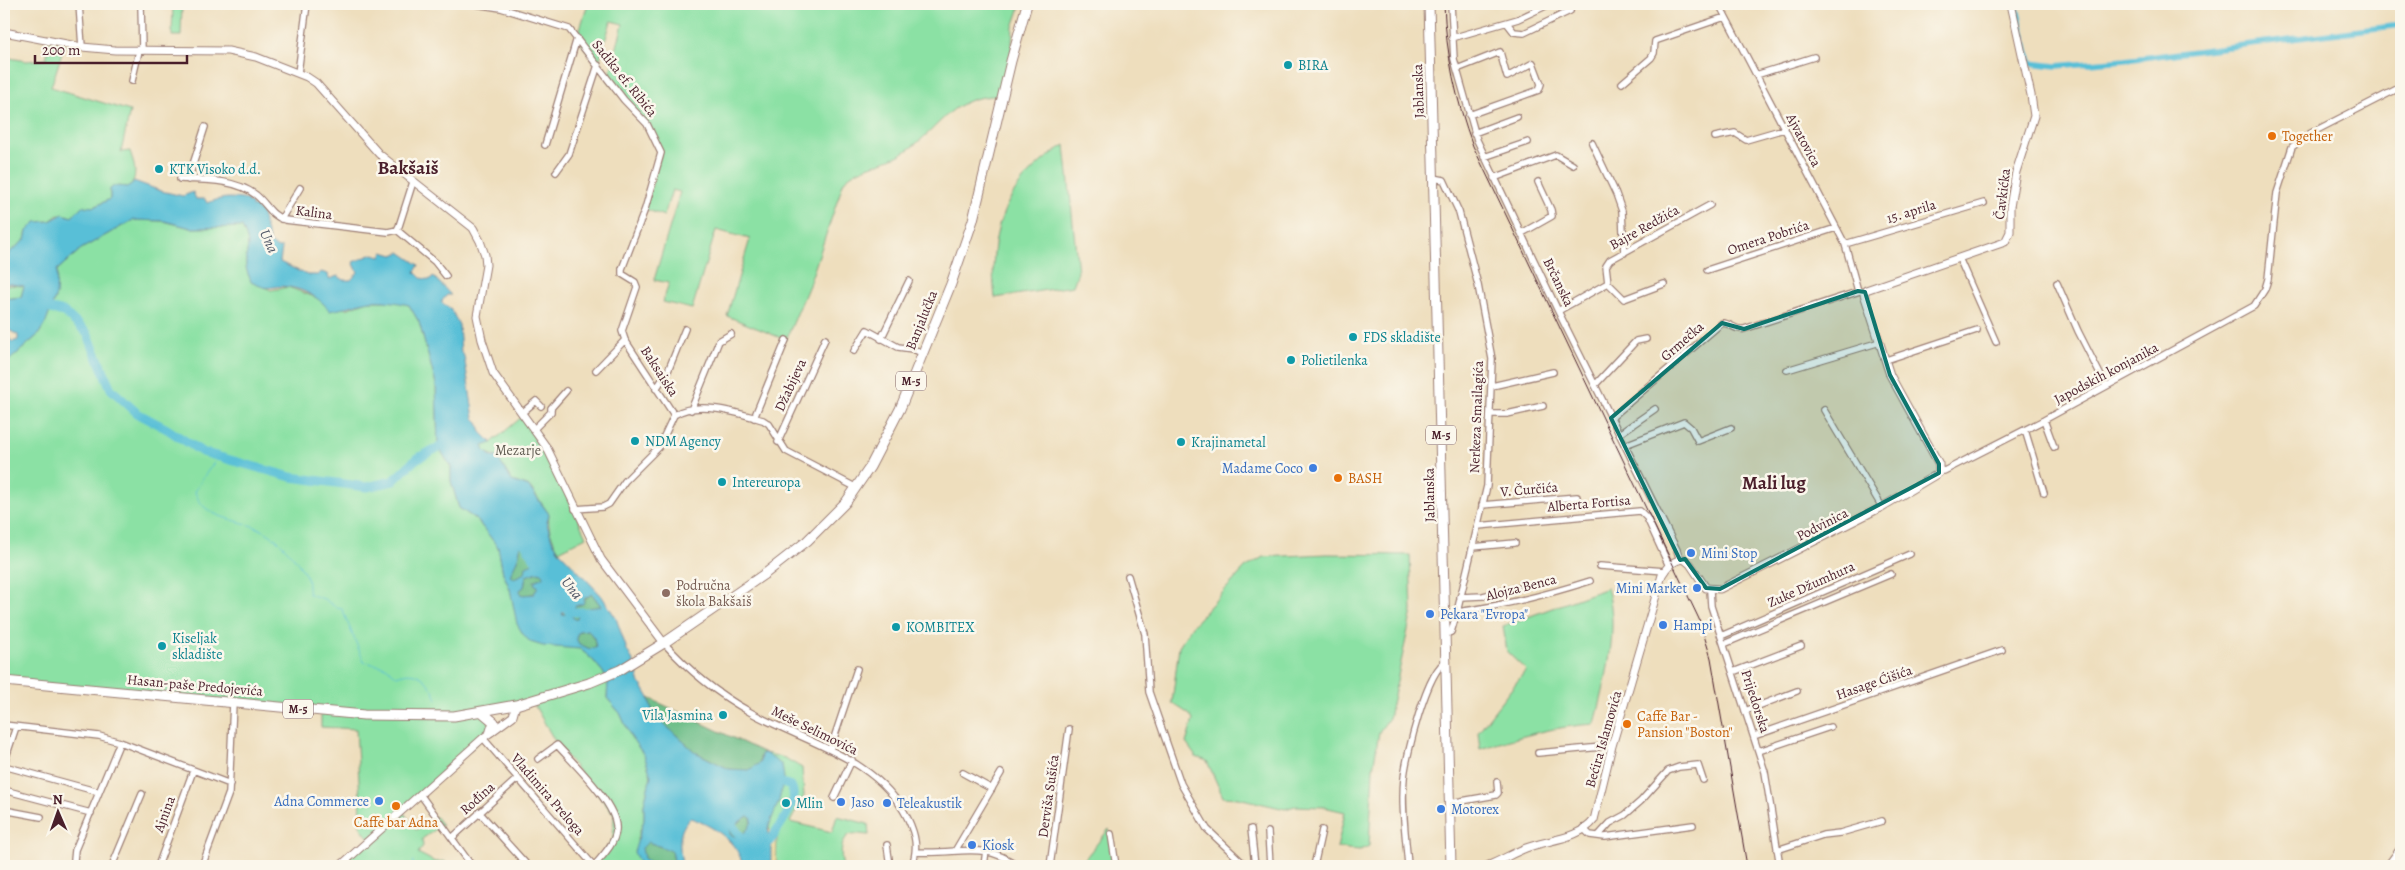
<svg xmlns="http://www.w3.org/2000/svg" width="2405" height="870" viewBox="0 0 2405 870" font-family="Alegreya,serif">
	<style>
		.green { fill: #8be1a4; stroke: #6a8068 }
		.forest { fill: #70bf8a; stroke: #5d6f5a }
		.sand { fill: #eeda9e; stroke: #9c7c64 }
		.water { fill: #59bfd7; stroke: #526f81; fill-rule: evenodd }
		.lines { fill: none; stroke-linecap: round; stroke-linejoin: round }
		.stream { stroke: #59bfd7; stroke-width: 1 }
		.canal { stroke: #59bfd7; stroke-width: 5.5 }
		.river { stroke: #59bfd7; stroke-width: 9 }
		.minor-casing { stroke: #9c7e74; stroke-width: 8 }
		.tertiary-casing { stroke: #9c7e74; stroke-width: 9 }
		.primary-casing { stroke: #9c7e74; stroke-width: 11 }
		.minor { stroke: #fff; stroke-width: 5.5 }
		.tertiary { stroke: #fff; stroke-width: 7 }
		.primary { stroke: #fff; stroke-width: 9 }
		.rail { stroke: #4a1f2b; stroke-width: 1 }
		.marked { fill: #0f766e; fill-opacity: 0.2; stroke: #0f766e; stroke-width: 4; stroke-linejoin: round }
		.culture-dot { fill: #0f9aa8; stroke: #fbf7ec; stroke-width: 2 }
		.food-dot { fill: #e8710a; stroke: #fbf7ec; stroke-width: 2 }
		.shop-dot { fill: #3f7fe0; stroke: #fbf7ec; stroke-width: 2 }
		.education-dot { fill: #8d6e63; stroke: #fbf7ec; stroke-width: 2 }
		.labels { text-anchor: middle; stroke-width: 5; stroke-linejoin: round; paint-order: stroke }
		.shield { fill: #fbf7ec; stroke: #7f6065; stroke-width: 1 }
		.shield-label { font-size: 12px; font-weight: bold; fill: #4a1f2b }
		.culture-label { font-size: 14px; fill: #0d838f; stroke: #fbf7ec; text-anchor: start }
		.street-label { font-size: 14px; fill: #4a1f2b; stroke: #fbf7ec }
		.food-label { font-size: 14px; fill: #c56008; stroke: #fbf7ec; text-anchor: start }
		.park-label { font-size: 14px; fill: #5e594f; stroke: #fbf7ec }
		.shop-label { font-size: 14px; fill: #366cbe; stroke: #fbf7ec; text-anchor: start }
		.education-label { font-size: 14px; fill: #785e54; stroke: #fbf7ec; text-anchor: start }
		.water-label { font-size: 15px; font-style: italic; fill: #4f5767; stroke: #fbf7ec }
		.district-label { font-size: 19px; font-weight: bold; fill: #4a1f2b; stroke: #fbf7ec }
	</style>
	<rect width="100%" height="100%" fill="#fbf7ec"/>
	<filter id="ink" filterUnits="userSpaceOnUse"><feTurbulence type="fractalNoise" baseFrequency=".02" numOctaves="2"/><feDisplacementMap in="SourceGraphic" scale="10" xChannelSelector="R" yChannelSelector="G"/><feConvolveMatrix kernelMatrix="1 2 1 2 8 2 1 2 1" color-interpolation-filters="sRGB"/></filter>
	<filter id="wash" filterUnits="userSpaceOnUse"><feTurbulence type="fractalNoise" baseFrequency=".0096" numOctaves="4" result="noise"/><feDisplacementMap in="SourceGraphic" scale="20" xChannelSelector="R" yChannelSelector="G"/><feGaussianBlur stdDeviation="1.12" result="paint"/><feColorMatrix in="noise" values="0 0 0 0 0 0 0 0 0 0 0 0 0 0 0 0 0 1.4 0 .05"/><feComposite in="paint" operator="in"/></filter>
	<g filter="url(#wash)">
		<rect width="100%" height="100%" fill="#eedebd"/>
		<path class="green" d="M173,4h9l-1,32h-9z
			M588,4h433l-8,23 -2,34 -8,35c-53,-2 -59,30 -97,55 -19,13 -45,13 -62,30l-35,104 -23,55 -59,-24 23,-77 -34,-9 -24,79 -29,-7 6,-19 -15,-3 26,-88 -8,-2 -8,26 -19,-7 16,-56 -14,-29 -39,-44 15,-56 -12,-3 -13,44 -21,-27z
			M50,41l15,3 -14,43 79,24 -9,41 9,-1c4,13 9,25 -1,36l-15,-1 -4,5v8l-16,8h-13l-9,10 -14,-2 -8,6 -14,1 -9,9 -2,9 -14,11 -7,11v-205l23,4 19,-2z
			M1065,145l13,127 -5,14 -78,12c-8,-68 11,-117 70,-153z
			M133,220l31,1 27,7 51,-1c11,22 3,19 4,39 0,5 4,11 5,15l20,9 17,-3 58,22 22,-8h26l15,4 10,17 17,62 2,62 13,21v14l8,27 18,12 21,27 5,26 7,16 8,35 5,10 57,15 12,10 11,13 5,10 -1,16 13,15 11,24 13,18 7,21 -7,28v16l-7,19 4,27h-47l19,-27 1,-25 -57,-69 -25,-44 -49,11 5,7 3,12 -89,79 14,20 19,-14 7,9 -20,14 1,7 -5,7 17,9 9,-1 6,5h-110l30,-27c-7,-8 -13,-13 -9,-24l-5,-86 -35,-2v-16l-317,-30v-316l34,-30 8,-13 10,-27 1,-25 24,-21z
			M4,280l3,5 17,1 -3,11 -17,2z
			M523,416l40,70 23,51 -27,14c-7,-12 -12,-24 -10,-37l-19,-27 -18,-6 -15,-24 -12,-5 -2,-6 8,-3z
			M1327,554l83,1 2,56 -23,107 -10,14 -6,37 -4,77 -9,4 -23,-2 8,-36 -21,-5 -29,-1 -10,3 -47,-11 -15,-1 -16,-36 -11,-4 -10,-14 7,-23 -4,-6 -17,-11 7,-57 13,-20 53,-58 18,-11z
			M1607,588c13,40 -2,96 -12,136 -40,2 -77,13 -115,25l-2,-17 48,-62 -19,-18 -4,-26z
			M765,753l20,5 17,10 2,28 -14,26 42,10 5,-16 31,8 1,11c-5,0 -12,-2 -17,-1 -12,3 -12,23 -9,32h-72c-1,-11 -5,-28 -2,-39 8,-28 27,-54 -4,-74z
			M1109,829l7,37h-37z"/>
		<path class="forest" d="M526,541l8,11 -1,11 -11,13 -8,2 -4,-2c4,-14 9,-13 10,-29z
			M538,572l4,1 2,4 -10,17 -13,1 -2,-5 5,-3 2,-11z
			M592,594l9,12 -20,8 -5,6 -3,-3 -11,-3z
			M588,630l6,8 2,9 -6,2 -11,-4 -3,-7 3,-7z
			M649,698l116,55 -5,3v7l-11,8 -20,-2 -34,-17 -42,-38z
			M748,816l4,3c-2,10 -6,14 -16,18l-6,-3v-6z
			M648,842l24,9 3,15h-23l-8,-8 -3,-10z"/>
		<path class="sand" d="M768,828l9,9 -1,29 -6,-1 1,-23z"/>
		<path class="water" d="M134,181l27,10 22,5 10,-4 3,7h9l2,4c16,-6 23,-6 41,-3l1,3h3v4l5,-1v4l4,1 9,32 8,5h4l-2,14 27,13h11l3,-3 7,2 1,5 9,-3 6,4h7l7,-8 -5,-10 20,-8 8,2 2,-4 10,3 7,-3 19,13 -4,7 6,6 9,2 3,-4 18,19h-4l-6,7 10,7 8,16 2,28 3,3 10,62 4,4 3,10 11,11 -9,3 2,5 7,6h5l15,24 17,6 20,27 -2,9 5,17 7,11 42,44 15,23 11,32 8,14 4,17 10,17 4,16 42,38 34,17 20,1 11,-7 1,-9 4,-1 17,12 2,13 -5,23 -11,27 3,15v23h-29c-1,-23 -32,-42 -52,-48 -14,15 -10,29 -8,48h-7l-3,-15 -24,-9 -6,6 2,10 8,8 -12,-1 -6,-13 10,-32v-16l7,-28 -7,-21 -13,-18 -11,-24 -13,-15 1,-16 -5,-10 -11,-13 -12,-10 -37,-3 -13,-4 -7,-8 -6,-10 -7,-35 -7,-16 -5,-26 -21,-27 -18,-12 -8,-27v-14l-13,-21 -2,-62 -17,-62 -10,-17c-13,-3 -26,-5 -39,-4 -13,2 -26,8 -40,10 -10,-13 -24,-21 -41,-24 -18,-3 -16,6 -38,-5 -1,-5 -5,-11 -5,-16 -1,-20 7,-16 -4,-39l-51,1 -27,-7 -31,-1 -52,29 -24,21 -1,25 -10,27 -8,13 -34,30v-34l8,11 6,-2v-5l-13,-7 -1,2v-31l17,-2 3,-11 -19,-3 -1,-21 7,-11 14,-11 2,-9 9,-9 14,-1 13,-7 9,3 10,-11 12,1 16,-8v-10l4,-3 15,1zM526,541l8,11 -1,11 -7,3 -1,7 -11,5 -4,-2c4,-12 9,-15 10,-29zM538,572l4,1 1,4 -9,4 1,4 3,1 -4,8 -13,1 -1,-5 4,-3 2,-11zM592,594l9,12 -19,3 -6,11 -6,-5 -8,-1 1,-3 12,-1v-4l8,-2 2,-6zM588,630l6,8 2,9 -6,2 -11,-5 -3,-6 3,-7zM748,816l4,3c-2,10 -6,13 -16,18l-6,-3v-6z"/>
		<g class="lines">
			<path class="stream" d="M219,456l-17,23 -7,13c9,28 42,26 65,37 18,8 37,30 46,47 3,5 1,12 3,18l15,5 13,9 5,1 22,53 22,5 11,9c21,-9 33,6 40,23
				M413,861v5"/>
			<path class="canal" d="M2016,4l14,59 26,3 69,-6 276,-35"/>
			<path class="river" d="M38,306l26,6 23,21 24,56 26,24 30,16 35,23 89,25 76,10 26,-6 23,-22 33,-17
				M518,532l21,34
				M563,602l6,10h19l2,3
				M726,817l21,28
				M771,841c6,-16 30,-37 20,-55l-9,-3"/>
		</g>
	</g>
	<g filter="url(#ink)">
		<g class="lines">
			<g class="minor-casing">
				<path id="minor" d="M79,4l3,43
					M141,4l1,47
					M475,4l26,4 68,21 55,71 23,24 14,29 -16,56 -23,60v5l13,8 2,5 -15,44 3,9 49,75 -15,32 -34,34 -16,23 -6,3 -28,2
					M1451,4l3,55 23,81 81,171 119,239 3,10
					M1719,4l126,240 13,47
					M1507,23l7,9 10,1 46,-22
					M1452,38l66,-19 32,-15
					M1457,69l43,-17 7,25 26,-14 8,21 -2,6 -70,25
					M298,73l9,-69
					M1756,75l58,-18
					M132,81l7,-30
					M1622,83l29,-25 3,-5 1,-12 70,-24
					M1474,133l43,-16
					M1715,137l20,-4 11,7 38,-11
					M1592,143l24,51 6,17 2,42
					M545,145l32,-107
					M1484,157l44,-15
					M556,172l13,-18 29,-89
					M1434,178l10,2 15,32 19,73 14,74 -5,127 -30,126 -6,20 -5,2
					M1494,178l62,-23 17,10
					M180,179c25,1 55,0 76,16 11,9 15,21 29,25l103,12 9,-2 2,-4 14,-44
					M188,180l17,-53
					M281,219l19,-31
					M397,230l38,32 11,14
					M1522,233l30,-17 -1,-6 -13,-28
					M1845,244l139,-41
					M1959,258l37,84
					M1707,270l129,-42
					M1608,283l16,16 40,-15
					M2057,283l21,48 28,55
					M1558,311l50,-28 -2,-17 4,-6 100,-55
					M881,339l28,-58
					M854,351l13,-21 31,17 15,2 9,4
					M1886,360l91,-30
					M596,370l29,-30
					M1787,370l93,-28
					M1595,385l41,-44 10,-2
					M1492,386l61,-14
					M656,389l12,-18 17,-42
					M691,410l28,-69 12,-7
					M1824,410l58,97
					M523,412l13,-11 5,5
					M1490,414h17l36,-8
					M674,415c24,-15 64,-2 89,5l6,4 17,27 71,37
					M754,418l32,-78
					M1611,418l111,-95c8,-1 12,8 22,6l116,-38
					M2044,420l10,27
					M534,429l17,-17v-4l15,-17
					M2025,430l19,63
					M1619,434l36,-25
					M778,442l47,-103
					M1625,445l59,-23 7,6 7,13 33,-13
					M1940,470l4,1 100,-51 210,-114 11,-17 3,-10 9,-86 15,-46 19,-14 90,-46
					M1482,505l95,-8
					M1478,526l162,-15 7,7 22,48
					M1473,547l42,-4
					M1600,566l65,5
					M1128,576l17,58 4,58 32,92 26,45 39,37
					M1710,590l1,16 54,166 15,94
					M1460,597l23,-1 34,-8
					M1457,612c45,-6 89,-17 133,-31
					M1721,636l189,-82
					M664,643c25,28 52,50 86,69 55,31 128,45 158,107 8,17 10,29 4,47
					M1724,644l167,-70
					M1733,672l68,-26
					M1745,711l52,-20
					M4,725l95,11 21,6 110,42
					M1754,736l248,-86
					M483,738l111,128
					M830,750l27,-81
					M1759,751l71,-24
					M1538,753l74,-7
					M538,759l19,-14c16,18 62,61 59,85 -1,14 -14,26 -22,36
					M4,763l12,-36
					M4,766l95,26
					M963,773l29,16
					M4,790l87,23
					M420,794l52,72
					M834,798l18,-38
					M1450,803l46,-8 2,-2 -1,-11
					M4,810l37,7
					M479,812l49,54
					M1583,828l7,7 15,2 88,-12
					M1251,829l4,37
					M1268,832l2,34
					M1111,834l5,32
					M1599,835l11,-12 15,-8 16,-14 27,-30 11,-4 19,-2 5,15
					M452,838l66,-60
					M887,845l3,21
					M1777,850l46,-15 17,-2 42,-12
					M955,851l46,-78
					M917,852c43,3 63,-12 102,14
					M2394,858l7,7
					M78,866l-4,-6 1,-10 45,-108
					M112,866l30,-72
					M158,866l35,-95
					M202,866l27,-73 4,-90
					M984,866l2,-16
					M1050,866l19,-137
					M1314,866l8,-36
					M1408,866c-2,-29 -7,-59 -4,-88 2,-22 23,-109 43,-117
					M2387,866l14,-19"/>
			</g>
			<g class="tertiary-casing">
				<path id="tertiary" d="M4,32l78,15 33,3 113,1 28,6 51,20 9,6 63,71 94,74 7,13 5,14 1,10 -9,51 5,24 11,33 54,75 54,111 63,84
					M340,866l143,-128 30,-22 3,-11
					M1487,866c13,-5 26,-13 39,-18 20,-8 54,-9 68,-28l18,-74 50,-171c5,-9 11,-15 22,-16l6,5 16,24 14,1 162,-82 57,-34v-9l-49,-89 -26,-81 2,-4 139,-48 5,-10v-25l6,-35 18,-56 -3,-21 -20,-91"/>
			</g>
			<g class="primary-casing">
				<path id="primary" d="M1429,4l22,862
					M4,681l360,34 90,1 62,-11 73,-22 31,-13 44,-27 102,-70 41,-32 39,-39 24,-35 30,-58 51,-125 22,-64 38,-159 16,-57
					M482,712l12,10 -3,9"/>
			</g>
			<use href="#minor" class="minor"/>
			<use href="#tertiary" class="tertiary"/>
			<use href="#primary" class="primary"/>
			<path class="rail" d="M1444,4c2,50 12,96 29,142l226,473 12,39 36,208"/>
		</g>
	</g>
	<path class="marked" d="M1858,291l7,1 25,83 49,89v9l-219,116 -14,-1 -21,-29 -5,1 -69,-142 111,-95 22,6z"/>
	<g class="culture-dot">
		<circle cx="1288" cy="65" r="5"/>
		<circle cx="159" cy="169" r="5"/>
		<circle cx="1353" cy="337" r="5"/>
		<circle cx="1291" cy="360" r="5"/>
		<circle cx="635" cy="441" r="5"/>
		<circle cx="1181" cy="442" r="5"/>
		<circle cx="722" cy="482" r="5"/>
		<circle cx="896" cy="627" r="5"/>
		<circle cx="162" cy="646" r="5"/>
		<circle cx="723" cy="715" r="5"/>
		<circle cx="786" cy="803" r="5"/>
	</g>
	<g class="food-dot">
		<circle cx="2272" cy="136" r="5"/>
		<circle cx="1338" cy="478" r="5"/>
		<circle cx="1627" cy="724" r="5"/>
		<circle cx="396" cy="806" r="5"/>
	</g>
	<g class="shop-dot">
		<circle cx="1313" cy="468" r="5"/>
		<circle cx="1691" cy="553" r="5"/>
		<circle cx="1697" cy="588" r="5"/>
		<circle cx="1430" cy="614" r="5"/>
		<circle cx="1663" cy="625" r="5"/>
		<circle cx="379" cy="801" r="5"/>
		<circle cx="841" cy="802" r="5"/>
		<circle cx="887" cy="803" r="5"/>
		<circle cx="1441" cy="809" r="5"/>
		<circle cx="972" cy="845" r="5"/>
	</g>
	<circle class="education-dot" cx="666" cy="593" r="5"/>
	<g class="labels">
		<g class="shield">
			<rect x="896" y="371.5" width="30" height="19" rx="4"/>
			<rect x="1426" y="425.5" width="30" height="19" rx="4"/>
			<rect x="283" y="699.5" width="30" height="19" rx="4"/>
		</g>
		<g class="shield-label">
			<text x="911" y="385">M-5</text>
			<text x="1441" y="439">M-5</text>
			<text x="298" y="713">M-5</text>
		</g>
		<g class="culture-label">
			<text x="1298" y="70">BIRA</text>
			<text x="169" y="174">KTK Visoko d.d.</text>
			<text x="1363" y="342">FDS skladište</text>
			<text x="1301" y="365">Polietilenka</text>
			<text x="645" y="446">NDM Agency</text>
			<text x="1191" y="447">Krajinametal</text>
			<text x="732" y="487">Intereuropa</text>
			<text x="906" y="632">KOMBITEX</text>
			<text x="172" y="643">Kiseljak<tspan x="172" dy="16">skladište</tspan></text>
			<text x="713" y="720" text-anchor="end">Vila Jasmina</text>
			<text x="796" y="808">Mlin</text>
		</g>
		<g class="street-label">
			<text transform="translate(625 78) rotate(51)" y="5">Sadika ef. Ribića</text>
			<text transform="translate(1418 91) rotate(-92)" y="5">Jablanska</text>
			<text transform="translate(1804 140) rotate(62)" y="5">Ajvatovica</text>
			<text transform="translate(2002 194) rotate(-83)" y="5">Čavkićka</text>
			<text transform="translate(1911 211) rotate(-17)" y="5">15. aprila</text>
			<text transform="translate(314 212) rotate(7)" y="5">Kalina</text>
			<text transform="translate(1644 227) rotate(-29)" y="5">Bajre Redžića</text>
			<text transform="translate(1768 237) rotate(-18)" y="5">Omera Pobrića</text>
			<text transform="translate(1559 282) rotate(64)" y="5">Brčanska</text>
			<text transform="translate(921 320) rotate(-68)" y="5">Banjalučka</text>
			<text transform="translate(1682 341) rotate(-41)" y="5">Grmečka</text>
			<text transform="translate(660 371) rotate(57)" y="5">Baksaiska</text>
			<text transform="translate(2106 373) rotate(-28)" y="5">Japodskih konjanika</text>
			<text transform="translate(790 385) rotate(-65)" y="5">Džabijeva</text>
			<text transform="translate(1476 417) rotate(-88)" y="5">Nerkeza Smailagića</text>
			<text transform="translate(1529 489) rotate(-5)" y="5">V. Čurčića</text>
			<text transform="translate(1429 495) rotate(-91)" y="5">Jablanska</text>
			<text transform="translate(1589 503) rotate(-5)" y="5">Alberta Fortisa</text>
			<text transform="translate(1822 524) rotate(-27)" y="5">Podvinica</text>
			<text transform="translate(1811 584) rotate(-24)" y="5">Zuke Džumhura</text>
			<text transform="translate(1521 587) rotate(-14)" y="5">Alojza Benca</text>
			<text transform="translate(1874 682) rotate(-19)" y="5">Hasage Ćišića</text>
			<text transform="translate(195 685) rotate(5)" y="5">Hasan-paše Predojevića</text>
			<text transform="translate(1756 701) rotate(72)" y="5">Prijedorska</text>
			<text transform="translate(815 730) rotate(26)" y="5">Meše Selimovića</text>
			<text transform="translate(1603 739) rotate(-74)" y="5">Bećira Islamovića</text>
			<text transform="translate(548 794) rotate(49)" y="5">Vladimira Preloga</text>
			<text transform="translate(1048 796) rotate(-82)" y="5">Derviša Sušića</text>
			<text transform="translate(477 798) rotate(-42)" y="5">Rođina</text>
			<text transform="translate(164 814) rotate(-70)" y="5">Ajnina</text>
		</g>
		<g class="food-label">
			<text x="2282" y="141">Together</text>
			<text x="1348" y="483">BASH</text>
			<text x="1637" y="721">Caffe Bar -<tspan x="1637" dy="16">Pansion "Boston"</tspan></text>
			<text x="396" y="827" text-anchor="middle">Caffe bar Adna</text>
		</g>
		<g class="park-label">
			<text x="518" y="455">Mezarje</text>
		</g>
		<g class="shop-label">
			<text x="1303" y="473" text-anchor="end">Madame Coco</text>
			<text x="1701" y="558">Mini Stop</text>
			<text x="1687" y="593" text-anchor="end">Mini Market</text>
			<text x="1440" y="619">Pekara "Evropa"</text>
			<text x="1673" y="630">Hampi</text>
			<text x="369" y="806" text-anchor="end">Adna Commerce</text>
			<text x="851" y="807">Jaso</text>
			<text x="897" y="808">Teleakustik</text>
			<text x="1451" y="814">Motorex</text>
			<text x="982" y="850">Kiosk</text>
		</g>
		<g class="education-label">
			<text x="676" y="590">Područna<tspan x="676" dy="16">škola Bakšaiš</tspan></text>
		</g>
		<g class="water-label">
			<text transform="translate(269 241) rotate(65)" y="5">Una</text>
			<text transform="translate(572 588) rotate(52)" y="5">Una</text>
		</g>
		<g class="district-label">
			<text x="408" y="174">Bakšaiš</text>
			<text x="1774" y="489">Mali lug</text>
		</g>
	</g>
	<rect width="2405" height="870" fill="none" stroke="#fbf7ec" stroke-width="20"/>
	<g transform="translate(58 812) rotate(358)" stroke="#fbf7ec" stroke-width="4" paint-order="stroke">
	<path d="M0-4L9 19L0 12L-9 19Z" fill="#4a1f2b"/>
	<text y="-8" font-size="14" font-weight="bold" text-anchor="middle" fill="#4a1f2b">N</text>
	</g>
	<path d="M35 55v8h152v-8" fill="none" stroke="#4a1f2b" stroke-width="2.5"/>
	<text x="42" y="55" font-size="15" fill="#4a1f2b" stroke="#fbf7ec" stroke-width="4" paint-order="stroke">200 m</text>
</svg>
